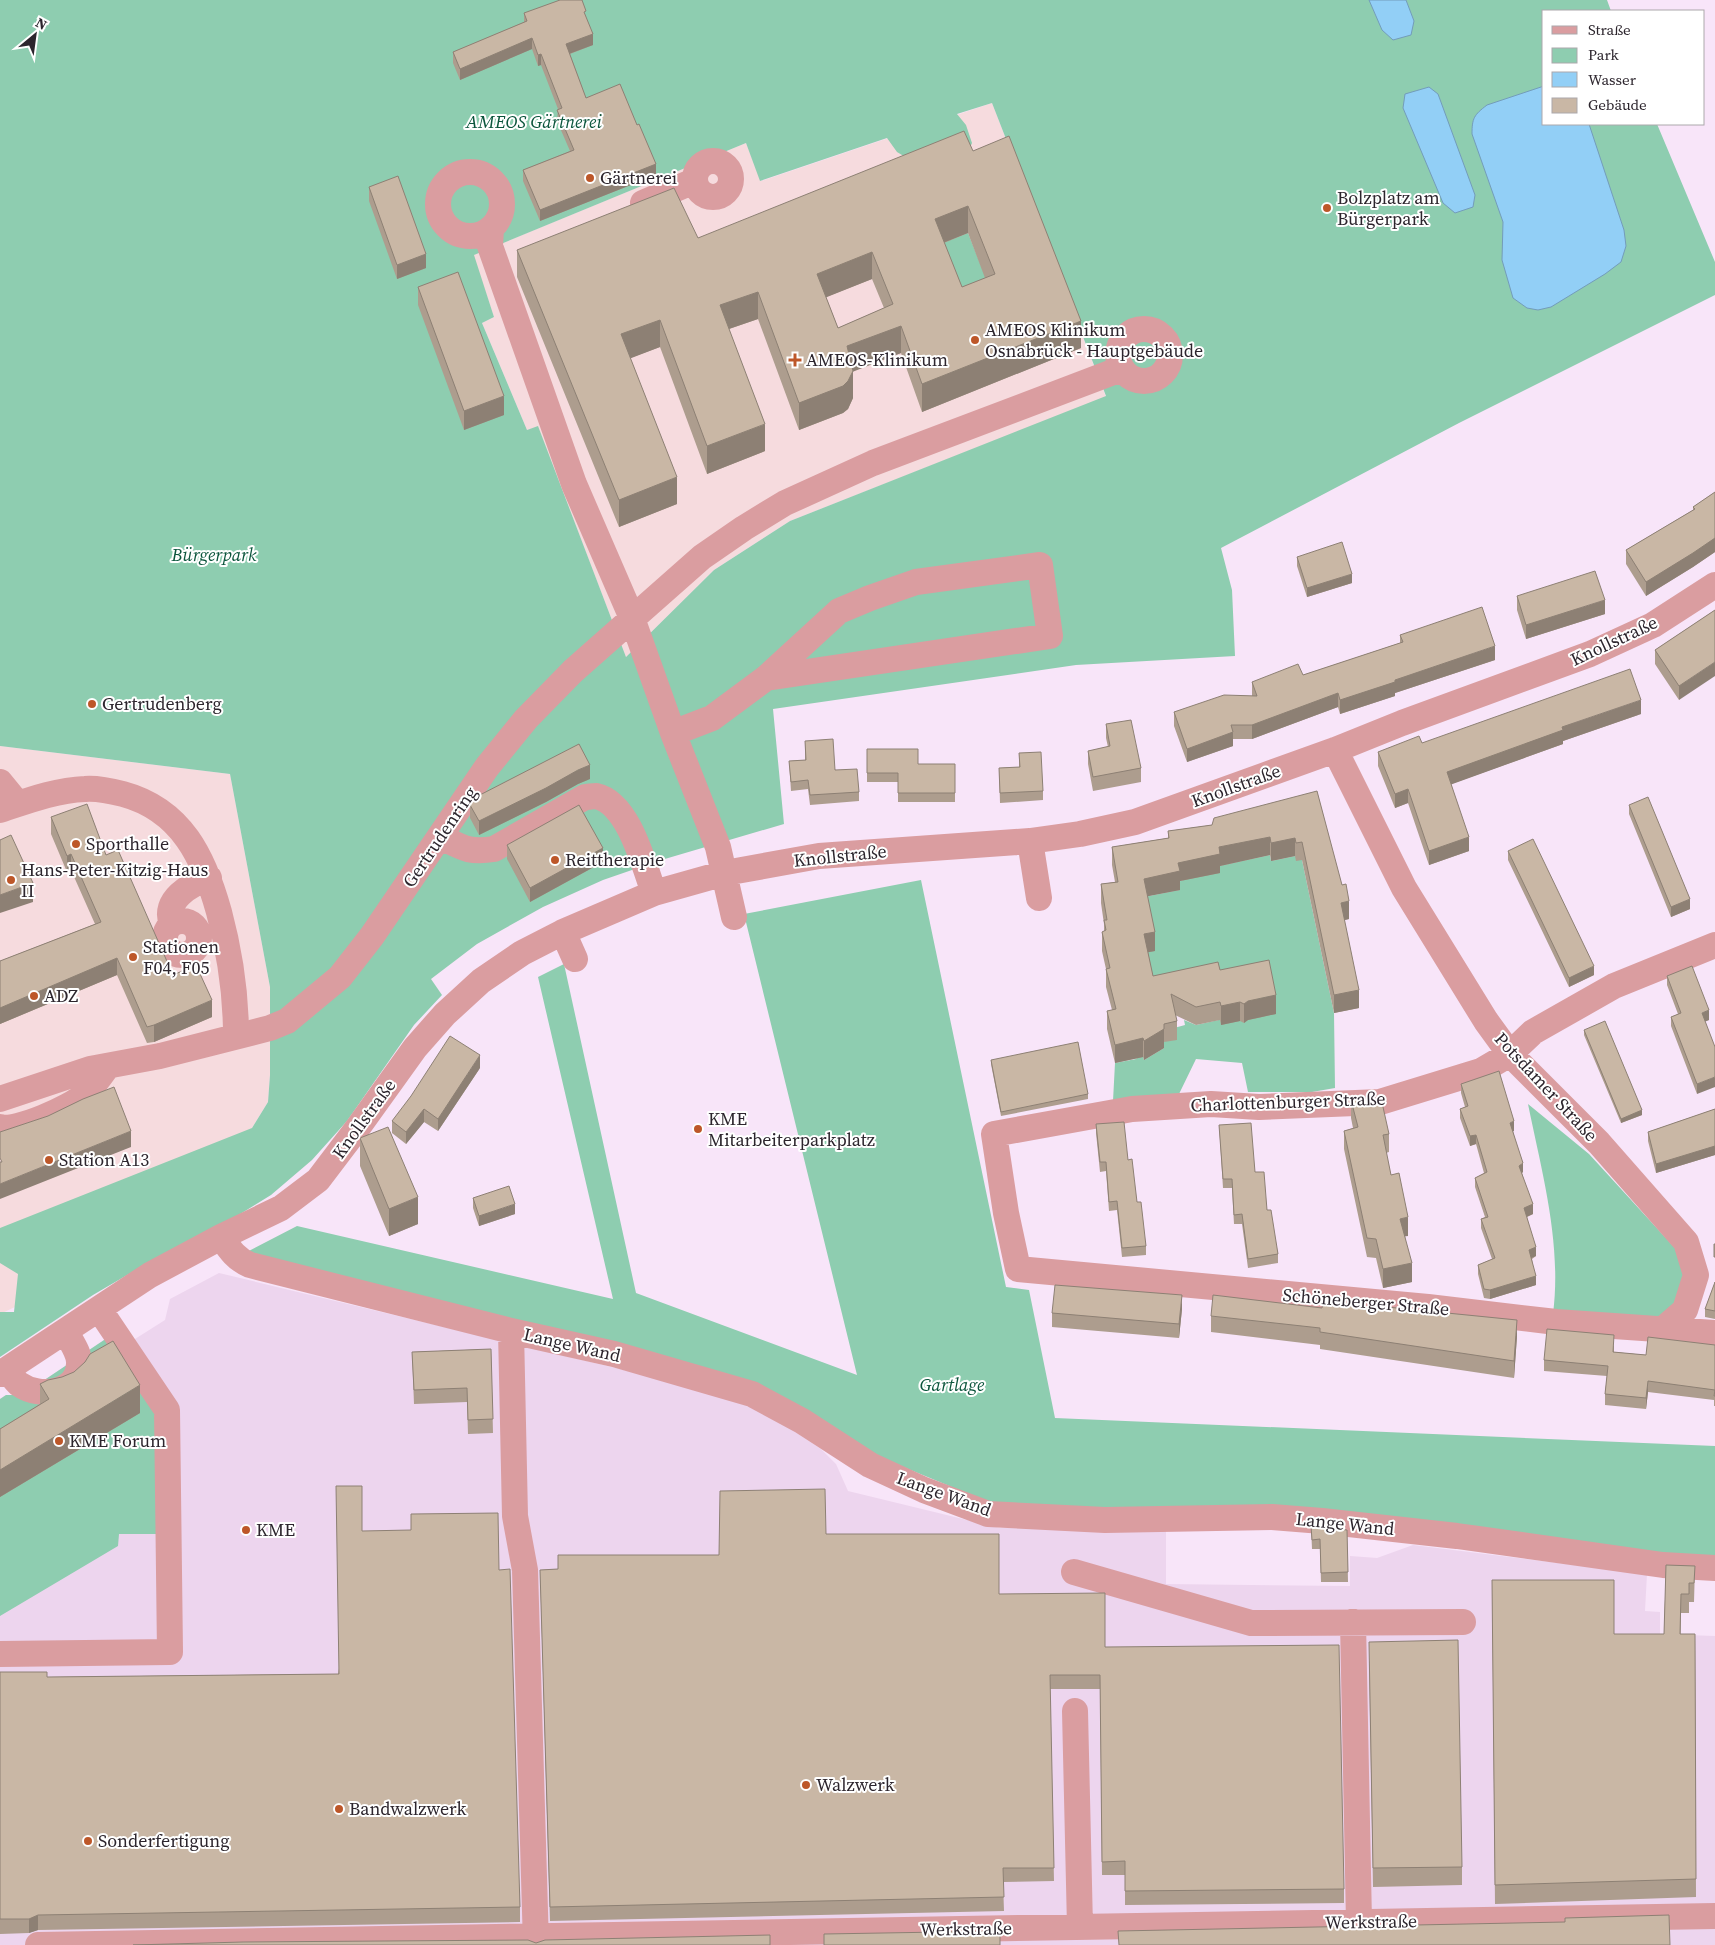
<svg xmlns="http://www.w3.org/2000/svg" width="1715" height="1945" viewBox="0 0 1715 1945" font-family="'Source Serif 4',serif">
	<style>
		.built { fill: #edd5ee }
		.medical { fill: #f6dbde }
		.green { fill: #8ecdb0; fill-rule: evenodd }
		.water { fill: #92cff6; stroke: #739cba }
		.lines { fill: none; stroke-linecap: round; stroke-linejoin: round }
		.minor { stroke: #da9da0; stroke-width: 26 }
		.wall { fill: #ad9d8e; fill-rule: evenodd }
		.shaded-wall { fill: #8d8074 }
		.building { fill: #c9b7a5; stroke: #8d8074; fill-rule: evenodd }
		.poi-dot { fill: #bd5729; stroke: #fff; stroke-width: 2 }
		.labels { text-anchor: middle; stroke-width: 4; stroke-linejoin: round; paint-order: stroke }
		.park-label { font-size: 18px; font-style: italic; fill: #0b553c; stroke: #fff }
		.poi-label { font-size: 18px; fill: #2c252d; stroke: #fff; text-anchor: start }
		.street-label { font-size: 18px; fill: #2c252d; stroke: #fff }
	</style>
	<rect width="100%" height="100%" fill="#f8e5f9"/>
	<path class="built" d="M219,1273l472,113 42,13 37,16 51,34 15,15 12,27 152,37 166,-3v59l184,2v-30l27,2 36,-13 234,29 -2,37 15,1v22l55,2v309h-1715v-546l6,-4h16l85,-57 9,13 49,-31 5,-21z"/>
	<path class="medical" d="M992,103l114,294 -316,124 -76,49 -88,87 -88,-230 -11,3 -45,-107 12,-6 -21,-62 273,-112 15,38z
		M0,746l230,28 40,213v88l-2,27 -16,26 -194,159 -58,27z"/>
	<path class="green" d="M0,0h1607l4,11h-67v113h113l58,138v33l-256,128 -238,125 11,42 3,66 -159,9 -303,44 11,115 -126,37 -55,19 -60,27 -66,37 -46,35 11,16 -28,30 -67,96 -35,39 -41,35 -55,34 -70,35 -53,31 -93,62v-45h14l4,-38 -18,-11v-35l252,-100 16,-26 2,-27v-88l-40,-213 -230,-28zM992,103l114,293 -316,125 -76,49 -88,87 -88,-231 -11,4 -45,-107 12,-6 -20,-62 272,-112 14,38 127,-43 10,14 15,9 56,-9 4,-9 -6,-18 -9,-11z
		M968,233l27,68 -33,13 -27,-68z
		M1270,855l1,6 24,-5 7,4 32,153 1,75 -23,4h-64l-6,-29 -46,-4 -17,35 -66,7 2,-38 21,-4 6,-7 2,8 20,-12v-6l10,-14 11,-3 -1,-5 12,5 63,-14 -104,-7 -11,-51 11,-3 -11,-53 35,-7 -1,-8 41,-16z
		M921,880l85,407 23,3 26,128 660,28v112l-717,-52 -119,-49 -110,-65 -524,-139 52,-27 316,73 -75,-322 26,-13 72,329 221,82 -113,-461z
		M1528,1104l61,50 86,94 10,28 -9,30 -19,16 -104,-8c9,-71 -11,-141 -25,-210z
		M107,1338l50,77 1,119h-39l-1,12 -118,70v-217l6,-4h16z"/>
	<path class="water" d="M1369,0h37l8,21 -3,14 -18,5 -11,-10z
		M1544,86v38h45l35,106 2,16 -5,16 -16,12 -54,33 -13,3 -11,-2 -14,-10 -11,-38 1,-38 -31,-88c0,-16 2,-19 15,-29z
		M1429,87l9,7 37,101 -2,12 -18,6 -12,-10 -40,-95 2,-14z"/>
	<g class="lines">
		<path class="minor" d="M695 179a18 18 0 1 1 36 0a18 18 0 1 1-36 0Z
			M438 204a32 32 0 1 1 64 0a32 32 0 1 1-64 0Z
			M643,203l51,-22
			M491,229l-1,17 84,238 58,134 41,115 45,114 16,70
			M1118 355a26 26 0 1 1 52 0a26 26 0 1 1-52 0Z
			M673,733l39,-15 54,-40 73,-67 31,-13 46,-16 124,-17 10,71 -284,42
			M1335,750l69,138 82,133 24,33 89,89 87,99 10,33 -11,35 -23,20
			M0,782l18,22
			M0,810c27,-9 56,-20 85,-21 12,-1 26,2 38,5 59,16 81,64 96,118 11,41 17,81 17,124
			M441,837c22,11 28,16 53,12l91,-52c3,0 8,-1 11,-1 33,7 48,70 58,97
			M1030,841l9,57
			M165 938a17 17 0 1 1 34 0a17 17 0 1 1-34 0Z
			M172,924c-10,-24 19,-40 37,-46
			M563,932l12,27
			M1715,945l-101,41 -81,46 -23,22 -29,17 -101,31 -121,5 -48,-3 -79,5 -138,25 12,79 12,56 410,38 128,15 159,11
			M0,1099l90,-30 70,-13 110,-28 17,-7 53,-44 32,-41 115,-169 39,-48 47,-48 129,-114 42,-29 41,-25 88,-40 248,-94
			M0,1127c16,5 71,-20 83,-31 10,-8 17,-20 25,-30
			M221,1237c9,13 15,22 29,28l261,66 103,23 138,40 50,27 68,44 54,25 64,24 117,6 167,-3 50,4 135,15 206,29 52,3
			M511,1331l4,185 10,54 11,375
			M7,1370c4,4 8,11 12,14 21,15 59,9 60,-20 1,-11 -8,-22 -13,-32
			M0,1374l150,-99 71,-38 60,-29 37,-28 41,-54 56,-78 30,-34 36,-33 41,-28 41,-21 91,-39 71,-20 94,-17 211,-15 50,-7 55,-12 200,-72 67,-27 188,-69 63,-29 62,-40
			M1074,1572l177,51 212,-1
			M1353,1622l6,300
			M0,1654l170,-2 -3,-242 -68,-101
			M1075,1711l5,216
			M38,1945l1677,-29"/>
	</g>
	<path class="wall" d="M524,13l62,5 7,27 -23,9 16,44 70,77 -116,46 -17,-40v-11l47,-19 -13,-30 1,-12 -17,-44 -3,1 -6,-17 -72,31 -7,-17v-11l71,-30z
		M973,151l108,197 -159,64 -21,-59 -48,18v27l-5,11 -5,4 -44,17 -41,-111 -29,10 36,122 -58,23 -47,-127 -30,11 47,146 -58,23 -102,-250v-27l181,-12zM968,233l17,45 -23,9 -18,-44zM872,279l12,29 -46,20 -12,-31z
		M369,187l57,81 -29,11 -28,-78z
		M418,287l86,128 -40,15 -46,-125z
		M1715,492v60l-22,15 -47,29 -20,-32v-14l67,-40v-3z
		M1297,557l55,26 -45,14 -10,-31z
		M1517,596l88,18 -79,25 -9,-29z
		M1715,610l-36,90 -24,-36v-14z
		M1400,635l95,25 -100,33v3l-55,18 -2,-7 -86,32h-19v7l-46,16 -13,-36v-14l78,-16v-14l51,-7 97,-32z
		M1641,714l-78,27v3l-112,40 18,67 -40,14 -21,-62 -13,5 -17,-42v-14l44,-9z
		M1106,724l35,44v14l-48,9 -5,-27v-13l20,-4 -2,-9z
		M805,741l54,51v9l-49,4 -2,-16 -17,2 -2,-30 16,-1z
		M867,749l51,15h37v38h-57v-20h-31z
		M1019,753l24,38v9l-43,3 -1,-35 20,-1z
		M590,779l-12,5 -32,18 -67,33 -9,-17v-13z
		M1317,791l32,128 -5,1 15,88 -25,5 -32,-153 -6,1 -1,-5 -24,5 -1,-6 -50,11v7l-40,8v9l-33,6 8,55 -7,1 5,24 67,-6 56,44 -28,6 -4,3 -4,-2 -19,4 -1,-5 -24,5 -21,-10 2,6v19l-13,2v6l-20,12 -1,-3 -28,6 -8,-34v-18l5,-1 -6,-23v-18l-4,-18v-19l2,-1v-7l-3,-21v-19l14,-2 -3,-17v-18l56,-9v-7l44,-6z
		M1629,805l61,104 -19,8 -42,-103z
		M51,817l55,38 67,120 39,42 -58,25 -7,1 -30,-68 -117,49v-63l95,-37 -24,-54 -4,2 -16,-38z
		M507,845l96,17 -73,40 -23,-43z
		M1508,851l86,124 -25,12 -61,-127z
		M1667,976l42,44 -4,1 -8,73 -26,-68v-9l7,-3 -11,-29z
		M1584,1030l58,85 -21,8 -37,-88z
		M991,1060l97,34v5l-87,17 -10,-52z
		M480,1068l-42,63 -14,-9 -18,22 -14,-11v-12z
		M1461,1084l53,47h-1l10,41 -1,1 11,41 -6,3 9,39 -4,3 4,26 -46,14 -6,-1 -6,-24v-9l14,-6 -11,-31v-9l4,-2 -10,-30v-9l9,-5 -8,-29 -6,2 -10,-28v-9l5,-2 -4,-14z
		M1351,1100l38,34v18l-3,1 5,22 17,61h-3l7,46 -29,6 -7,-30 -9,-1 -23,-108v-18l9,-3 -2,-10z
		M1715,1109v46l-59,18 -8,-32v-9z
		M1096,1124l32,36 18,86v9l-24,2 -5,-47 -8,1 -3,-40 -6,1 -4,-39z
		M1219,1125l36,47 12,38 11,44v9l-30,5 -6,-44h-8l-2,-36h-9z
		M360,1138l58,86 -29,12 -29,-70z
		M473,1198l42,16 -36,12 -6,-18z
		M1715,1282v37l-10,-2v-8z
		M1182,1309l-3,29 -127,-11v-14z
		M1211,1316l306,20 -3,42 -194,-29v-4l-109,-13z
		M1715,1345v61h-1v-6l-66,-8 -2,17 -41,-4v-11l2,-18 -63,-5v-11l70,-14v6l32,3z
		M491,1349l2,84 -25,1 -1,-32 -53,2 -2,-52z
		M40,1384l100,29 -140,84v-68l40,-25z
		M1311,1526l36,4 1,52h-27l-1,-33h-8z
		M362,1531l137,39 21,337v15l-482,8 -9,3 -29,1v-262l47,5 291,-3z
		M826,1534l173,60 106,53 239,242v14l-219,2v-30h-23l-2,-186h-50l4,192 -51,1 1,29 -454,10 -10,-351 18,-1 161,-14z
		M1666,1565l29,1 -1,36h-5v11h-8l-1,21h15l1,263 -201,7 -3,-324 122,54h50z
		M1369,1660l93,207v18l-89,2z"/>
	<path class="shaded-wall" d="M593,34v11l-27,10v-11z
		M532,38v11l-72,31v-11z
		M541,54v11l-3,1v-11z
		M656,164v11l-116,46v-11z
		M968,206v27l-33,13v-27z
		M872,252v27l-55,22v-27z
		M426,254v14l-29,11v-14z
		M758,292v27l-38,13v-27z
		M660,320v27l-39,15v-28z
		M1081,321v27l-159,64v-28z
		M901,326v27l-54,21v-28z
		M853,371v27l-5,11 -5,4 -44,17v-27z
		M504,396v19l-40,15v-19z
		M765,424v27l-58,23v-28z
		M677,477v27l-58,23v-27z
		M1715,538v14l-22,15 -47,29v-14z
		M1352,574v9l-45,14v-9z
		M1605,600v14l-79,25v-14z
		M1495,646v14l-100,33v3l-55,18v-14l55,-20z
		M1715,662v14l-36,24v-14z
		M1338,693v14l-86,32v-14z
		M1641,700v14l-78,27v3l-116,42v-14l115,-45z
		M1233,732v14l-46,16v-13z
		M590,765v14l-12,5 -32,18 -67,33v-14l99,-51z
		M1408,789v14l-13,5v-14z
		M1270,837v18l-50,11v7l-40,8v9l-36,7v-18l34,-16 41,-16z
		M1469,837v14l-40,14v-14z
		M1295,838v18l-24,5v-18z
		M603,848v14l-73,40v-14z
		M71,854v16l-4,2v-16z
		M33,883v19l-33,11v-18z
		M1690,899v10l-19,8v-10z
		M1349,901v18l-8,2v-18z
		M1155,932v19l-11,2v-19z
		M117,958v17l-117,49v-16z
		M1594,966v9l-25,12v-9z
		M1359,990v18l-25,5v-18z
		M1276,995v19l-28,6 -4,3v-19l4,-3z
		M212,1000v17l-58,25v-17z
		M1240,1002v19l-19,4v-19z
		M1709,1010v10l-7,3v-10z
		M1164,1029v19l-20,12v-19z
		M1143,1038v19l-28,6v-18z
		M480,1055v13l-42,63v-12z
		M1715,1077v10l-18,7v-10z
		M424,1109v13l-18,22v-12z
		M1642,1110v5l-21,8v-4z
		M1514,1121v10l-4,1v-9z
		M131,1131v16l-131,52v-15z
		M1476,1135v9l-6,2v-10z
		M1715,1146v9l-59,18v-9z
		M1523,1163v9l-4,3v-9z
		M418,1197v27l-29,12v-27z
		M515,1204v10l-36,12v-10z
		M1533,1204v10l-9,4v-10z
		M1408,1217v19l-8,1v-18z
		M1536,1247v9l-7,3v-9z
		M1412,1263v19l-29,6v-19z
		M1536,1276v9l-46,14v-9z
		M1182,1295v14l-3,29v-14z
		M1517,1320v16l-3,42v-17z
		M1648,1381v11l-2,17v-11z
		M140,1385v28l-140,84v-27z
		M1681,1594v19l-1,40v-19z
		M38,1915v15l-9,3v-14z"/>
	<path class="building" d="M560,0h22l4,11 -2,1 9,22 -27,10 20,54 34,-14 17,41 2,-1 17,40 -116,46 -17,-40 51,-20 -17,-40 5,-2 -21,-54 -3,1 -6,-17 -72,31 -7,-17 74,-31 -3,-8z
		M964,131l9,20 36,-15 72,185 -159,63 -21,-58 -54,20 6,25 -5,10 -5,5 -44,17 -41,-111 -38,13 45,119 -58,22 -47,-126 -39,14 56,143 -58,23 -102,-250 157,-62 24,50zM968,206l27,68 -33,13 -27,-68zM872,252l21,52 -55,24 -21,-54z
		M398,176l28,78 -29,11 -28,-78z
		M458,272l46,124 -40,15 -46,-124z
		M1715,492v46l-22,15 -47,29 -20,-32 69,-41 -2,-2z
		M1342,542l10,32 -45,14 -10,-31z
		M1595,571l10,29 -79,25 -9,-29z
		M1482,607l13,39 -100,34v2l-55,18 -2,-7 -86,32h-21l2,7 -46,17 -13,-37 50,-17 33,1 -5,-14 46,-18 5,11 100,-33 -3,-7z
		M1715,610v52l-36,24 -24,-36z
		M1630,669l11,31 -79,27 1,3 -116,42 22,65 -40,14 -21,-62 -13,5 -17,-42 41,-16 3,7z
		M1131,720l10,48 -48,9 -5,-26 22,-5 -4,-22z
		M833,739l2,31 22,-1 2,23 -49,3 -2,-15 -17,2 -2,-21 17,-1 -1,-19z
		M579,744l11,21 -12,5 -32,18 -67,33 -9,-16 4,-7z
		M867,749h51v15h37v29h-57v-20h-31z
		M1041,752l2,39 -43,2 -1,-25 21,-1 -1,-14z
		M1317,791l25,94 4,-1 3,17 -8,2 18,87 -25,5 -32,-153 -6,1 -1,-5 -24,5 -1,-6 -51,10 1,7 -42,9 2,8 -36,8 11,53 -11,2 9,42 65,-14 2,8 49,-10 7,35 -28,6 -4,3 -4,-2 -19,4 -1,-4 -24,5 -25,-13 6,27 -13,3v5l-20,12 -1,-3 -28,7 -8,-34 9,-2 -10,-40 4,-1 -8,-36 4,-2 -2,-10h3l-6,-36 17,-2 -6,-35 57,-9 -1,-7 44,-6 2,-7z
		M1648,797l42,102 -19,8 -42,-102z
		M87,804l19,51 12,-5 55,125 23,-10 16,35 -58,25 -7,2 -30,-69 -117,50v-47l101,-39 -30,-68 -4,2 -16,-39z
		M579,805l24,43 -73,40 -23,-43z
		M11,835l22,48 -33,12v-55z
		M1533,839l61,127 -25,12 -61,-127z
		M1692,966l17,44 -7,3 13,34v30l-18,7 -26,-67 10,-4 -14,-37z
		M1605,1021l37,89 -21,9 -37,-89z
		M450,1036l30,19 -42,64 -14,-10 -18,23 -14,-11 19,-25z
		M1078,1042l10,52 -87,18 -10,-52z
		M1499,1071l15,50 -4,2 13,40 -4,3 14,38 -9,4 12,39 -7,3 7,26 -46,14 -6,-1 -6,-24 17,-7 -14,-39 7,-2 -13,-39 12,-6 -11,-37 -6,1 -10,-27 8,-3 -7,-22z
		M114,1087l17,44 -131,53v-22h2l-2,-4v-26l48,-16 35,-17z
		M1381,1098l8,36 -6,1 8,40 8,-2 9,44 -8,2 12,44 -29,6 -7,-30 -9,-1 -23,-107 14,-4 -7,-27z
		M1715,1109v37l-59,18 -8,-32z
		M1124,1122l4,38 4,-1 5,43h4l5,44 -24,2 -5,-47 -8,1 -3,-40h-6l-4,-38z
		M1251,1123l4,49h9l3,38h4l7,44 -30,5 -6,-45 -8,1 -2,-36h-9l-4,-54z
		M388,1127l30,70 -29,12 -29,-71z
		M509,1186l6,18 -36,12 -6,-18z
		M1714,1244h1v13h-1z
		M1715,1282v29l-10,-2z
		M1055,1285l127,10 -3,29 -127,-11z
		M1213,1295l109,13 1,-5 64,8v-4l130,13 -3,41 -194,-29v-4l-109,-12z
		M1547,1329l67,6 -1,17 33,3 2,-18 67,8v51h-1l1,-6 -67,-9 -2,17 -41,-4 3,-28 -64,-6z
		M113,1341l27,44 -140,85v-41l49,-30 -9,-15 8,-4 14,-3 12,-5 11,-10 5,-8z
		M491,1349l2,70 -25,1 -1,-32 -53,2 -2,-38z
		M336,1486h26v45l49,-1v-16l87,-1 1,57 11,-1 10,338 -482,8 -9,4h-29v-247h47v5l292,-3z
		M825,1489l1,45h173v60l106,-1v54l234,-2 5,244 -219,2v-30l-23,1 -2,-187h-50l4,193h-51l1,29 -454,10 -10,-337 18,-1v-14h161l1,-64z
		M1311,1526l36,4 1,42 -27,1 -1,-34 -8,1z
		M1666,1565l29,1 -1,17h-5v11h-8l-1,40h15l1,245 -201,6 -3,-305h122v54h50z
		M1458,1640l4,227 -89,1 -4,-226z
		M1669,1915l1,30h-551l-1,-14 447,-9v-4z
		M1000,1931v14h-176v-11z
		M770,1935v10h-637l110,-3 285,-2 8,3 9,-3z"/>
	<g class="poi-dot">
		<circle cx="590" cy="178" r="5"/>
		<circle cx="1327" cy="208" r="5"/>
		<circle cx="975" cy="340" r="5"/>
		<path d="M792.5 352.5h5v5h5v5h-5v5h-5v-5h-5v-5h5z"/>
		<circle cx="92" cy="704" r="5"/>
		<circle cx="76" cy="844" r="5"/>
		<circle cx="555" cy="860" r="5"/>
		<circle cx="11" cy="880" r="5"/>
		<circle cx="133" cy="957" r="5"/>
		<circle cx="34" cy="996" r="5"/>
		<circle cx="698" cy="1129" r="5"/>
		<circle cx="49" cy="1160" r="5"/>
		<circle cx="59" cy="1441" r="5"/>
		<circle cx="246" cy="1530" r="5"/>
		<circle cx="806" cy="1785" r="5"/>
		<circle cx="339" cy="1809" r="5"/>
		<circle cx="88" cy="1841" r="5"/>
	</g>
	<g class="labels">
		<g class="park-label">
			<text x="534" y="128">AMEOS Gärtnerei</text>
			<text x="214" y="561">Bürgerpark</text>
			<text x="952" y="1391">Gartlage</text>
		</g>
		<g class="poi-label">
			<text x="600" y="184">Gärtnerei</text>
			<text x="1337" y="204">Bolzplatz am<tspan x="1337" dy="21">Bürgerpark</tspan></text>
			<text x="985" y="336">AMEOS Klinikum<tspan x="985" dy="21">Osnabrück - Hauptgebäude</tspan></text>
			<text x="806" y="366">AMEOS-Klinikum</text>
			<text x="102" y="710">Gertrudenberg</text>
			<text x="86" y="850">Sporthalle</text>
			<text x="565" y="866">Reittherapie</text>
			<text x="21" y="876">Hans-Peter-Kitzig-Haus<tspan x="21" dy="21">II</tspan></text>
			<text x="143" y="953">Stationen<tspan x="143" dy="21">F04, F05</tspan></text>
			<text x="44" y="1002">ADZ</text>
			<text x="708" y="1125">KME<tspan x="708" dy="21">Mitarbeiterparkplatz</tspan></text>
			<text x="59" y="1166">Station A13</text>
			<text x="69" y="1447">KME Forum</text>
			<text x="256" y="1536">KME</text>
			<text x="816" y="1791">Walzwerk</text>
			<text x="349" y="1815">Bandwalzwerk</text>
			<text x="98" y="1847">Sonderfertigung</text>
		</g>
		<g class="street-label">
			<text transform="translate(1614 641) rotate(-25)" y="6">Knollstraße</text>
			<text transform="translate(1236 786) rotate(-20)" y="6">Knollstraße</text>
			<text transform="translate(440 837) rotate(-56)" y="6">Gertrudenring</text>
			<text transform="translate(840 856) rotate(-6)" y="6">Knollstraße</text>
			<text transform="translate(1546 1087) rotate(47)" y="6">Potsdamer Straße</text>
			<text transform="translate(1288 1102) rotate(-2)" y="6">Charlottenburger Straße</text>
			<text transform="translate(364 1119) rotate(-54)" y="6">Knollstraße</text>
			<text transform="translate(1366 1302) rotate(5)" y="6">Schöneberger Straße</text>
			<text transform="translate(572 1345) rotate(13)" y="6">Lange Wand</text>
			<text transform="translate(944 1494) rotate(20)" y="6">Lange Wand</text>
			<text transform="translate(1345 1524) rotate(6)" y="6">Lange Wand</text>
			<text transform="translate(1371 1922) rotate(-1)" y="6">Werkstraße</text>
			<text transform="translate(966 1929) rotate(-1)" y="6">Werkstraße</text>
		</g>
	</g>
	<rect x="1542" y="10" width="162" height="115" fill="#ffffff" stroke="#aba8ab"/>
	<rect x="1552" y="26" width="25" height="8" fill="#da9da0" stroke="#aba8ab"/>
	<text x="1588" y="35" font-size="15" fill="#2c252d">Straße</text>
	<rect x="1552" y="48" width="25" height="15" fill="#8ecdb0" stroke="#aba8ab"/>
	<text x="1588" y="60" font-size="15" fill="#2c252d">Park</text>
	<rect x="1552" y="72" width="25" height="15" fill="#92cff6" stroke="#aba8ab"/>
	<text x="1588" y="85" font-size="15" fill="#2c252d">Wasser</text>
	<rect x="1552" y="98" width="25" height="15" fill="#c9b7a5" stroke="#aba8ab"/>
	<text x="1588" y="110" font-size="15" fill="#2c252d">Gebäude</text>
	<g transform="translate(35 35) rotate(29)" stroke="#ffffff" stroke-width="4" paint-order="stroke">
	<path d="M0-4L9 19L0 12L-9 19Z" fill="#2c252d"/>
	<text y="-8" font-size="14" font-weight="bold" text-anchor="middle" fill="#2c252d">N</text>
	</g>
</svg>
